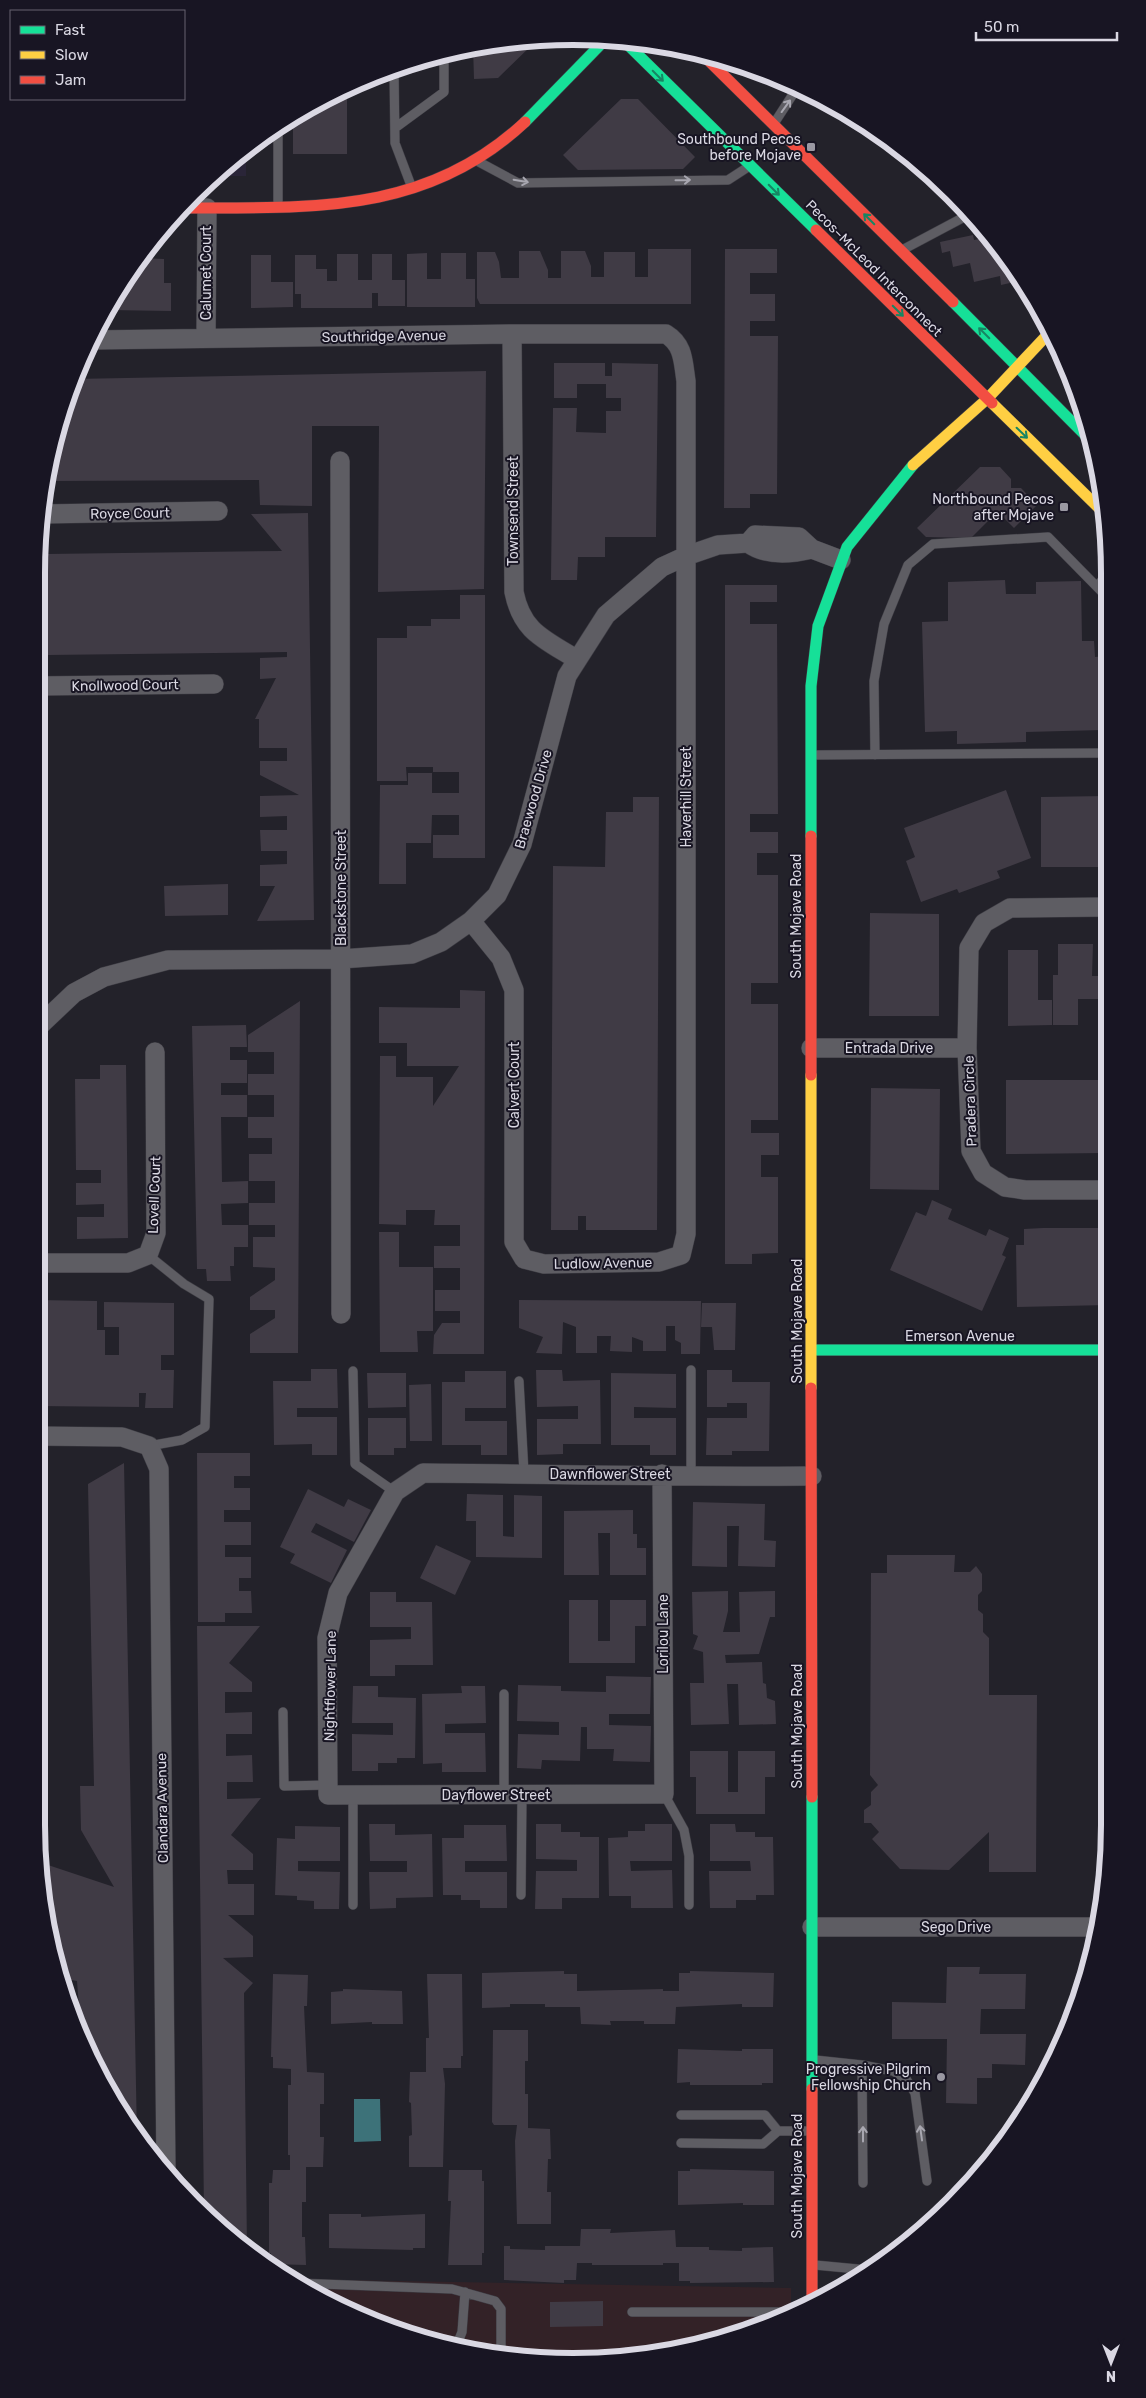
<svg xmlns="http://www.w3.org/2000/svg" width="1146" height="2398" viewBox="0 0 1146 2398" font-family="Rubik,sans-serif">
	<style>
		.commercial { fill: #332227 }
		.built { fill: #2a2538 }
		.water { fill: #3d7279 }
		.building { fill: #403b45 }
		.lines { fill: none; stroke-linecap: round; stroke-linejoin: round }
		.lane-casing { stroke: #3e3d44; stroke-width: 10 }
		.street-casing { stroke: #3e3d44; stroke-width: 20 }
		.fast-casing { stroke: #3e3d44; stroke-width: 12 }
		.slow-casing { stroke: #3e3d44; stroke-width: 12 }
		.jam-casing { stroke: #3e3d44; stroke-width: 12 }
		.lane { stroke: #5e5d63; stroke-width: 9 }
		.street { stroke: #5e5d63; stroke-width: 19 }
		.fast { stroke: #16e098; stroke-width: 11 }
		.slow { stroke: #ffcf43; stroke-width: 11 }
		.jam { stroke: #f24e42; stroke-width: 11 }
		.oneway { stroke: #178563 }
		.oneway2 { stroke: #a8a7b0 }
		.poi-dot { fill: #9a98a2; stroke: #181523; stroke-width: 2 }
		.labels { text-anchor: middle; stroke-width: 4; stroke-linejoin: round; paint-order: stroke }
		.poi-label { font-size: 14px; fill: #dad8e3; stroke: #181523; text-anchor: end }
		.street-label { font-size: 14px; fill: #dad8e3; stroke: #181523 }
		.rim { fill: none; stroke: #dad8e3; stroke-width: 6 }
	</style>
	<rect width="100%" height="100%" fill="#23222a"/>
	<path class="commercial" d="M289,2279l502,9v26l-79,29 -69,14 -105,4 -70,-10 -100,-30 -64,-31z"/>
	<path class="built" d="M246,150v26h-31z"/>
	<path class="water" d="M354,2099h26l1,42 -27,1z"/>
	<path class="building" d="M537,40l-39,38 -24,1 -1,-33z
		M763,72l16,5 1,5h-8z
		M347,88v66h-54v-37z
		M621,99h17l57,58 -12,12 -105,1 -15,-15z
		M973,235l1,5 16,-3 9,9 20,35 -18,4 -1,-9 -26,6 -4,-19 -17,4 -3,-16 -8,2 -2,-11z
		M648,249h43v55h-211l-3,-6v-46h18l4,10 2,16h18v-27h21l8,19v8h13v-27h24l6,15v11h13v-25h31v25h13z
		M725,249h52v24h-27v21h25v27h-25v15h28l-1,158h-27v14h-26z
		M427,253v26h14v-26h25v26h9v28h-68v-53z
		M337,254h21v26h14v-26h20v26h13v26h-27v-13h-6v15h-71v-14h-6v-39h21v14h11v12h10z
		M251,255h20v27h22v25l-42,1z
		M140,258l24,1v24h7v28l-63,-1 19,-35 10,-1v-12z
		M554,363h51v13h7v-13l46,1 -2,173h-51v20h-27l-1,23h-26l2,-172h24l-1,24 30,1v-22h15v-13h-15v-14h-29v14h-23z
		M486,371l-2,218 -106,3 1,-166h-67v80l-52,-1 -1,-25 -208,1v-27l23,-75z
		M980,467h20l11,12v9h10l16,17 -23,23 -10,-10 -12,-1 -21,21 -45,-1 -9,-9z
		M308,513l6,407 -57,1 18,-35h-15v-21l27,-1v-13h-26l-1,-21h27v-14l-27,1v-21l39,-1 -39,-20v-14h27v-13h-28v-29h-4l21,-41 -16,1v-21l27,-1v-5l-239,3 -1,-101 235,-3 -31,-37z
		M1005,580l1,14h30v-12l45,-1 1,60h12l1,16 11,-1v56h-4v18l-76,2v10l-69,2v-13l-32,1 -3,-110 26,-1v-39z
		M725,585h52v17h-27v22h27l1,190h-28v18h28v21h-21v22h21v108h-27v21h27v116h-27v13h28v22h-18v22h17v76l-26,1v10h-27z
		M460,595h25v263h-52v-23h26v-20h-27l-1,28h-25v41h-27l1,-99h28v-12h24v20h27v-21h-26v-5h-27l1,14h-30v-143h30v-12h24v-7h29z
		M1006,790l25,68 -34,13 3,7 -41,15 -2,-4 -36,13 -15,-41 9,-4 -11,-29z
		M1106,796v80h-3v-9h-62v-70z
		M633,797h26l-2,433h-71v-14h-8v14h-27l2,-364 52,1 1,-55h27z
		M228,884v31l-63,1 -1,-30z
		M870,913l69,1v102h-70z
		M1058,944h35l-1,32h13v23h-27v26h-25v-50h5z
		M1008,950h30v50h14v25l-44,1z
		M460,990l25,1 -1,363h-51l1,-19 8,-12h18v-12h-25v-21h25v-22h-26v-22h26v-21h-26l1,-15h-29v15l-27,-1 1,-168h16v21h37v29l26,-40h-52v-23h-28v-36l81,1z
		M300,1001l-2,352h-48v-19l25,-16v-8h-25v-13l25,-17v-12l-22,-1v-30h22v-12h-26v-22h26v-22h-26v-27h23v-16h-24v-21h26v-22h-26v-21h26v-22h-26v-17z
		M246,1025l1,22h-17v13h17v23h-26v12h26v22h-26l1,65 26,-1v22l-27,1 1,21h26v22h-14v19h-4l1,15h-24l-1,-12h-9l-5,-243z
		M100,1065h26l2,173 -51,1v-22h27v-13l-28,1v-22h25v-13h-25l-1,-91h25z
		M1006,1080h101v58h-4v15l-97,1z
		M871,1088l69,1 -1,101 -69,-1z
		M932,1200l20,9 -4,10 38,17 3,-7 20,9 -7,17 4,2 -24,54 -92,-41 26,-58 10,4z
		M1043,1228h65v77l-91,2 -1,-62h8v-16z
		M379,1232h20v35h34v64h-16l1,21h-38z
		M36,1300l61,1v29h8v25h14v-28h-15v-25l70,1v52h-13v15h13l-1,38h-28l1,-15h-7v14l-103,-1v-52h5v-28h-5z
		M519,1300l182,1 -1,53h-19v-11l-6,-3v-14h-9v25h-23v-10l-11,-4v15l-22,-1 1,-15h-14v17h-21v-26l-13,-5 -1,32 -26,-1 7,-16 -24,-9z
		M702,1303h34l-1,47h-21l-2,-23h-11z
		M311,1369h26l1,39h-41v9h40v38h-25v-11l-38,1 -1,-64h38z
		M536,1370h26l1,11 37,-1 1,64h-38v10l-26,1v-36h41v-13l-41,1z
		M707,1370h25v12h38l-1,69h-37v4h-26l1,-37h40v-15h-20v4h-20z
		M465,1371h41v37h-41v13h42v34h-26v-10h-39v-63h23z
		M367,1373h39v34l-38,1z
		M611,1373l65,1v34l-42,-1v11h42v37h-26v-10h-39z
		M431,1384l1,57h-22l-1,-56z
		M368,1418h38v30h-12v7h-26z
		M197,1453h53v23h-16v12h16v22h-26v12h27v23h-26v12h26v21h-12v13h12l1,22h-27v9h-27z
		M124,1463l13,674 -29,-44 -27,-59 -4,-53 -17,-3 -13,-49 -4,-37 -1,-29 72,24 -33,-57 -1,-44h14l-6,-302z
		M308,1489l36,18 4,-8 23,11 -17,32 -38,-19 -5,9 36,18 -16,33 -41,-20 5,-9 -15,-7z
		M467,1494l36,1v41l11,1v-42l28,1v62l-66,-1v-36h-10z
		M693,1502l72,2 -1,36 12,1 -1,26 -37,-1 1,-40h-12v41l-35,-1z
		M633,1510v24h4v14h9v27h-36v-42h-12l1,42h-35v-64z
		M436,1545l35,16 -16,34 -35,-17z
		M887,1555h68l-1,17h16l6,-6 6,8v17l-4,4v15l5,4v18l6,6v57h48l-1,177h-47v-40l-40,38 -49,-1 -28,-30 7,-7 -8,-9h-7v-13l7,-5v-13l7,-7 -8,-10 1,-202h16z
		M728,1591v20l-5,21h17l-1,-40 36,-1v26h-5l-11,37 -34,1 1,8 36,-1 1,21 3,1 1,14 8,3 1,23 -37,1 -1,-41h-11l2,40 -38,1 -1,-42h14l-1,-31 -10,-3 5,-13 -5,-2 -1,-42z
		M370,1592h26v10h36l1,63h-38v11h-25v-36l41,-1v-12h-41z
		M569,1600h29v41h12v-41h36v26h-11v37h-66z
		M197,1626h63l-31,37 23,19v10h-27v21l27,-1v22h-26v22l26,-1 1,27h-26v17l34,-1 -30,37 22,19v16h-26l1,14h26v31h-26l25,21v21l-30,1 30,25 -9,10 3,256 -28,-21 -15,-16z
		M606,1676l45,1 -1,37h-41v11l42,1 -1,36 -37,-1 1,-12h-27v-22h-6l-1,34 -38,-1 -1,9 -24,-1 1,-34 41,1v-13l-42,-1 1,-36 43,1v5l45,1z
		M353,1686h25v11l38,1 -1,60h-18v5h-19v8h-26v-37l41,1v-12h-41z
		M461,1686h24l1,37 -41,1v9h40l1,39h-44v-9l-19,1 -1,-70 40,-1z
		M690,1751h38v41h10v-41h37v26h-10v37h-69v-37h-6z
		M369,1824h26v11l37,-1 1,63 -37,1v10l-26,1 -1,-37h38v-11h-37z
		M536,1824h25v8h19v5h19v61h-37v11h-27l1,-38h41v-11l-41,-1z
		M645,1824h27v37h-42l1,10 41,-1 1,38h-42v-12h-22l-1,-58 20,-1v-6h17z
		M710,1824h25l1,8h19v5h18l1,58h-18v5h-20v8h-26l-1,-37h42l-1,-10h-40z
		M464,1825h42l1,36h-42v11h42v36h-27v-8h-19v-5h-18l-1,-57h22z
		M295,1826l45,1v34h-42v10l42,1 -1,37h-25v-8l-17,-1v-4l-22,-1 2,-57 18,1z
		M947,1967h33l-1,7h47l-1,35h-44l-1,25h46l-1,31 -33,-1v14h-15v26l-31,-1 1,-64h-55v-37l54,1z
		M564,1971v3h13v17l86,-2v2h16v-18h11v-2l84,2 -1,34h-31v-3l-66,3 -1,17h-31v-3h-34l1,4 -30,-1 -1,-17h-35v-3h-35v3l-28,1v-35z
		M273,1974l35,1 -1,31h-3l3,66 17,1v31h-4v33h4l-1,30h-17v35h-4v35h3l1,28 -35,-1v-11h-2v-70h3l1,-13h17v-15h-2v-70h3v-16l-18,-1v-11h-2z
		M427,1974h35l1,82h-2v12h-18l2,16 -2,83h-34v-31l3,-1 -1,-32 -2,-1 1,-30h16v-34h3z
		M343,1989l59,2 1,33h-31v-2l-41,2v-32l12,-1z
		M493,2030h35v31h-3v33h3v34l22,1 1,30h-3l-1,33h4v32h-34l-2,-83 2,-16h-23l-2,-3z
		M678,2049l64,2v-2h31v34h-11v2h-72v-3l-13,1z
		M690,2169l84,2v34h-31v-2l-65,2v-34h12z
		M449,2170h33v11h2v72h-2v12h-34l3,-64h-3z
		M329,2214h32v3l64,-3v34h-12v2l-84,-2z
		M581,2229h30l-1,4 65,-3 1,17h33v3l33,1v-3l31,-1 1,35 -84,1v-2h-11v-18h-16v2h-71v-2h-15l-1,17h-12v3l-60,-3v-34h6v3l35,1v-4h35z
		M603,2301v25l-53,1v-25z
		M625,2347h51v4l-33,6 -18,1z"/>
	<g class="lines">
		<g class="lane-casing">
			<path id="lane" d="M394,69l1,74 17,45
				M775,122l22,-34
				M395,128l49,-36v-38
				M479,162l39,21 210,-3 20,-13
				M278,205v-80
				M904,249l64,-34
				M1097,586l8,-9
				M814,755l292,-2
				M875,755l-1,-74 10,-57 24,-59 25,-21 115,-7 57,58
				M148,1255l36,29 25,15 -4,128 -23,13 -33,6
				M691,1370v105
				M353,1371l2,93 40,28
				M519,1381l5,92
				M504,1694v101
				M283,1712l1,74 44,-1
				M664,1794l20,36 5,26v49
				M1107,1854l2,-121
				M521,1895l1,-100
				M353,1905v-110
				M815,2060l47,5 31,6 13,8 9,14 12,88
				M862,2065l1,118
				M681,2115h84l13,16
				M681,2143l82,1 15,-13h31
				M815,2265l53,5
				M295,2283l157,6 43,12 6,8v47
				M632,2312h163
				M443,2344l15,-2 4,-10 3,-40"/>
		</g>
		<g class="street-casing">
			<path id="street" d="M512,334l2,258c8,40 30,47 62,67
				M206,338l1,-130
				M92,340l420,-6h154c18,11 17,28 20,47v853l-5,21 -22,7 -115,2 -20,-5 -10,-17v-252l-13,-32 -30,-37
				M340,461l1,853
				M42,514l176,-3
				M748,543c17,13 43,11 64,6
				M36,686l178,-2
				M1107,907l-97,1 -26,15 -15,25 -2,100 4,103 12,22 22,14 20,3h83
				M36,1029l38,-36 30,-16 64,-17 173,-1 71,-5 29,-12 30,-21 26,-26 25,-51 45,-168 39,-61 56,-48 24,-11 32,-11 30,-2 7,-8 44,2 13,12 29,11
				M811,1048h156
				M36,1263h92l20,-8 8,-22 -1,-181
				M36,1436l86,1 27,9 10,23 7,702
				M662,1474l2,320 -336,1 -1,-157 11,-45 57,-101 28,-19c129,1 259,4 389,3
				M812,1927h282l5,3"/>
		</g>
		<g class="fast-casing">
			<path id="fast" d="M624,41l192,189
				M525,122l81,-83
				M953,302l135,136
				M811,836v-150l7,-60 29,-79 66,-82
				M812,1350h296
				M812,1797v292"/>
		</g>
		<g class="slow-casing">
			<path id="slow" d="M992,403l113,111
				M913,465l74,-66 62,-66
				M811,1075v313"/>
		</g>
		<g class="jam-casing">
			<path id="jam" d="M702,54l251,248
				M181,208c127,-1 244,8 344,-86
				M816,230l176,173
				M811,836v239
				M811,1388l1,409
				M812,2089v216"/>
		</g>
		<use href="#lane" class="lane"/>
		<use href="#street" class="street"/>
		<use href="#fast" class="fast"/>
		<use href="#slow" class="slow"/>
		<use href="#jam" class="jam"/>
	</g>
	<defs><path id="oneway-shaft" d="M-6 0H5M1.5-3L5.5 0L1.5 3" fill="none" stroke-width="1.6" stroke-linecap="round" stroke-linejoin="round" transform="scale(1.25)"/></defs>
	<g class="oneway">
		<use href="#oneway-shaft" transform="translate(658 76) rotate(45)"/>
		<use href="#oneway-shaft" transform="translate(774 190) rotate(45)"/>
		<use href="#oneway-shaft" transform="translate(869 219) rotate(-135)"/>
		<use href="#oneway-shaft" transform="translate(898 311) rotate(45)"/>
		<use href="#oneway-shaft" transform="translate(984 333) rotate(-135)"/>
		<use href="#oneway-shaft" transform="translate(1022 433) rotate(44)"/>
	</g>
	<g class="oneway2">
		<use href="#oneway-shaft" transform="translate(786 106) rotate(-54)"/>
		<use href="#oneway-shaft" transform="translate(683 180) rotate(-1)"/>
		<use href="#oneway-shaft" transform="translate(521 181) rotate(10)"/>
		<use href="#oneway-shaft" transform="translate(921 2133) rotate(-98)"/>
		<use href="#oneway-shaft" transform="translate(863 2134) rotate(-90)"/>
	</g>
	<g class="poi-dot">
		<rect x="806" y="142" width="10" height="10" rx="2.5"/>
		<rect x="1059" y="502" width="10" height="10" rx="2.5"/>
		<circle cx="941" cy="2077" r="5"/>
	</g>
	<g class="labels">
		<g class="poi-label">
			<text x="801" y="144">Southbound Pecos<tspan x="801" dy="16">before Mojave</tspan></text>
			<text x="1054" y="504">Northbound Pecos<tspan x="1054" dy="16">after Mojave</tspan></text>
			<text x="931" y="2074">Progressive Pilgrim<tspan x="931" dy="16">Fellowship Church</tspan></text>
		</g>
		<g class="street-label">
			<text transform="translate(874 268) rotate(45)" y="5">Pecos–McLeod Interconnect</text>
			<text transform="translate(206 273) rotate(-90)" y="5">Calumet Court</text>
			<text transform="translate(384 336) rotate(-1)" y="5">Southridge Avenue</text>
			<text transform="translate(513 511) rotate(-90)" y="5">Townsend Street</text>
			<text transform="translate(130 513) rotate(-1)" y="5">Royce Court</text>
			<text transform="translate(125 685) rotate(-1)" y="5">Knollwood Court</text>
			<text transform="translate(686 797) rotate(-90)" y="5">Haverhill Street</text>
			<text transform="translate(533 799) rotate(-74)" y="5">Braewood Drive</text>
			<text transform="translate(341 888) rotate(-90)" y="5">Blackstone Street</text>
			<text transform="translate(796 916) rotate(-90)" y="5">South Mojave Road</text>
			<text x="889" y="1053">Entrada Drive</text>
			<text transform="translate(514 1085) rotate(-90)" y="5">Calvert Court</text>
			<text transform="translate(970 1101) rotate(-92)" y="5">Pradera Circle</text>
			<text transform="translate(154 1195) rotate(-88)" y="5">Lovell Court</text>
			<text transform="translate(603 1263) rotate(-1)" y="5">Ludlow Avenue</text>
			<text transform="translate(797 1321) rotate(-90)" y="5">South Mojave Road</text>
			<text x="960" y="1341">Emerson Avenue</text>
			<text x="610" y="1479">Dawnflower Street</text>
			<text transform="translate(663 1634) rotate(-90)" y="5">Lorilou Lane</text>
			<text transform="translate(330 1686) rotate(-89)" y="5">Nightflower Lane</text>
			<text transform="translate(797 1726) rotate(-90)" y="5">South Mojave Road</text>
			<text x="496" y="1800">Dayflower Street</text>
			<text transform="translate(162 1808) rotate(-91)" y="5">Clandara Avenue</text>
			<text x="956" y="1932">Sego Drive</text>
			<text transform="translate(797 2176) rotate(-90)" y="5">South Mojave Road</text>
		</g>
	</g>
	<path d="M0 0H1146V2398H0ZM573 45H573A528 528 0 0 1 1101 573V1825A528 528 0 0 1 573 2353H573A528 528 0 0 1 45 1825V573A528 528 0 0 1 573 45Z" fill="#181523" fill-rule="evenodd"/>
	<path class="rim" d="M573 45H573A528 528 0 0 1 1101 573V1825A528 528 0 0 1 573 2353H573A528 528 0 0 1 45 1825V573A528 528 0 0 1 573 45Z"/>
	<rect x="10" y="10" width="175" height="90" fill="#181523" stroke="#666370"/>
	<rect x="20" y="26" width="25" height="8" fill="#16e098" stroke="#666370"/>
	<text x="55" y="35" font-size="15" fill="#dad8e3">Fast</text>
	<rect x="20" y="51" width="25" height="8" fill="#ffcf43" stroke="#666370"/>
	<text x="55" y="60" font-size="15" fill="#dad8e3">Slow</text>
	<rect x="20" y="76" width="25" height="8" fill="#f24e42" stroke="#666370"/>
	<text x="55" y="85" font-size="15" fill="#dad8e3">Jam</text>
	<g transform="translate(1111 2363) rotate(180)" stroke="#181523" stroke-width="4" paint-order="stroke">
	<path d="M0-4L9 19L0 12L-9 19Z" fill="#dad8e3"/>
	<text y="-8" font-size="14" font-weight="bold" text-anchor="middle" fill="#dad8e3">N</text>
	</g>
	<path d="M976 32v8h141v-8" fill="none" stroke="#dad8e3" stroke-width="2.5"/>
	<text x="984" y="32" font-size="15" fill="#dad8e3" stroke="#181523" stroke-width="4" paint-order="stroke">50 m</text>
</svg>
